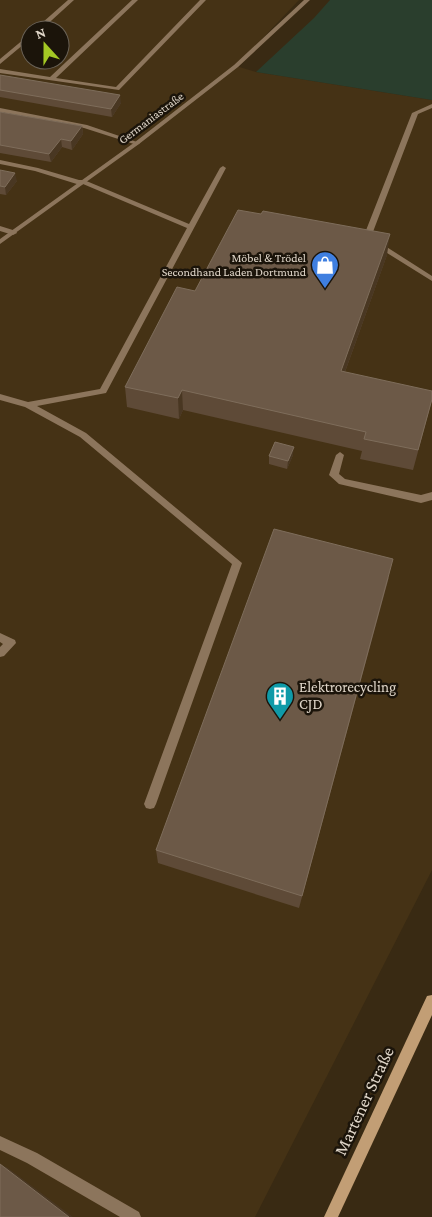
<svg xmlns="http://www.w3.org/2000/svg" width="432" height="1217" viewBox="0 0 432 1217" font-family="'Crimson Pro',serif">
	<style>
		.built { fill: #453215; fill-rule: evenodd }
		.green { fill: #2a3e2d }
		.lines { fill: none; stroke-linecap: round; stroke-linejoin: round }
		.lane { fill: #8c755c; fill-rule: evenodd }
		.street { fill: #8c755c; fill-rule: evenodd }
		.secondary { fill: #c29e75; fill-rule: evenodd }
		.wall { fill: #5e4a37 }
		.shaded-wall { fill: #493722 }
		.building { fill: #6c5947; stroke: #7e6d5b }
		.labels { text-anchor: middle; stroke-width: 5; stroke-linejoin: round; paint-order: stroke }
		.far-street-label { font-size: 12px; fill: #e1d7ca; stroke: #1b140a }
		.far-poi-label { font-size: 12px; fill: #e1d7ca; stroke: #1b140a; text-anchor: end }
		.poi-label { font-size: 15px; fill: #e1d7ca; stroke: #1b140a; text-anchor: start }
		.near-street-label { font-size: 18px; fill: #e1d7ca; stroke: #1b140a }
	</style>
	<rect width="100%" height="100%" fill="#392a13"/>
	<path class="built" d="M0,0h299l-63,66 20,6 176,28v770l-177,347h-255zM30,30h30v30h-30z"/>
	<path class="green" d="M330,0h102v100l-176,-28 58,-54z"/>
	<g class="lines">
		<path class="lane" d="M68,0h6l-33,30h-7z
			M132,0h6l-82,78 60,9 84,-87h6l-87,90 -119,-17v-4l50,8z
			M30,34v5l-30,25v-5z
			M432,104v4l-14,6 -47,123 61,39v5l-69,-43 49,-125z
			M0,108l87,17 53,18 -3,2 -53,-17 -84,-16z
			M0,160l38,8 41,12h5l105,44 31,-56 3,-2 3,2 -120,225 -69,13 49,27 156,130 -86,241 -2,4 -4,1 -4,-1 -2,-4 88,-240 -152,-127 -55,-30 -25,-7v-6l28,8 72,-13 87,-161 -104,-44 -3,1 -45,-14 -35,-7z
			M0,226l16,5 1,2 -4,2 -13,-4z
			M340,452l4,3 -5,19 6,5 76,16 11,-3v8l-11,3 -82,-19 -10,-9 7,-20z
			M0,633l15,7 1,3 -12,13 -4,1v-10l3,-3 -3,-2z
			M0,1136l37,17 102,59 2,5h-21l-93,-54 -27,-13z"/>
		<path class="street" d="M304,0h6l-72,67 -99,77 -139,100v-5l135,-97 99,-77z"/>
		<path class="secondary" d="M432,995v20l-94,202h-14l103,-221z"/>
	</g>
	<path class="wall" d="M0,75l121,28 -9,14 -112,-20z
		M0,112l82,14 1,8 -11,16 -10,-3 -11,15 -51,-9z
		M0,170l17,11 -11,14 -6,-1z
		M387,255l-42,117 87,28 -19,70 -53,-11 2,-8 -179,-41 -4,9 -52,-12 -2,-20 70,-96z
		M293,455l-6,14 -18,-5v-8z
		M389,577l-90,331 -141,-45 -2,-13z"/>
	<path class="shaded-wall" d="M120,95l1,8 -9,14 -1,-8z
		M82,126l1,8 -11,16 -1,-9z
		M61,139l1,8 -11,15 -2,-8z
		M15,173l2,8 -11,14 -1,-8z
		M390,234l-3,21 -49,136 3,-20z
		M182,390l1,20 -4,9 -1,-21z
		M294,447l-1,8 -6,14 1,-8z
		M0,1164l8,4 65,49h-4z"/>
	<path class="building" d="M0,75l120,20 -9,14 -111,-19z
		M0,112l82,14 -11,15 -10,-2 -12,15 -49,-9z
		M0,170l15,3 -10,14 -5,-1z
		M238,210l23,4 2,-3 127,23 -49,137 91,20v8l-14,51 -54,-11 2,-7 -184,-42 -4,8 -53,-11 52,-100 18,4z
		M275,442l19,5 -6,14 -19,-5z
		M274,529l119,30 -91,337 -146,-46z
		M0,1164l69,53h-69z"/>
	<defs>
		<g id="shop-pin" transform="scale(1.4375)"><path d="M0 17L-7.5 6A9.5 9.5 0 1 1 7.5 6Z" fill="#3f7fe0" stroke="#1b140a"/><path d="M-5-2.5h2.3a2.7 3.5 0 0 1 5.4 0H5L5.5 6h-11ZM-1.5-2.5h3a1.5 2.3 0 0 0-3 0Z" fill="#fff"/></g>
		<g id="building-pin" transform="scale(1.4375)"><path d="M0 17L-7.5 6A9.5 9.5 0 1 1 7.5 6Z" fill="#0f9aa8" stroke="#1b140a"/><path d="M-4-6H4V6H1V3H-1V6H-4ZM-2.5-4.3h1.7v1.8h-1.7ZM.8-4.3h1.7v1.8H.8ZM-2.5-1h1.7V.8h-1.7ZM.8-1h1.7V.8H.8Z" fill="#fff"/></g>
	</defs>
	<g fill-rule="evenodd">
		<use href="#shop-pin" x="325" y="265"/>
		<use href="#building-pin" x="280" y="696"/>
	</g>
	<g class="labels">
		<g class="far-street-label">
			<text transform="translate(151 118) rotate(-37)" y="4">Germaniastraße</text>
		</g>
		<g class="far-poi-label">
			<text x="306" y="262">Möbel &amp; Trödel<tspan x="306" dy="14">Secondhand Laden Dortmund</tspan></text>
		</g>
		<g class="poi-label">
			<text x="299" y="692">Elektrorecycling<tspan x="299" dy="17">CJD</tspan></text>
		</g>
		<g class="near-street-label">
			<text transform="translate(364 1101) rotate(-65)" y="6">Martener Straße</text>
		</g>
	</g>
	<g transform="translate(45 45) rotate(339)"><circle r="24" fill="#1b140a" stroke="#6a6257"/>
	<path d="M0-4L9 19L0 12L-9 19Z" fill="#a4c824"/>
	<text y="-8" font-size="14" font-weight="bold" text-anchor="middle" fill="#e1d7ca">N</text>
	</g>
</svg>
